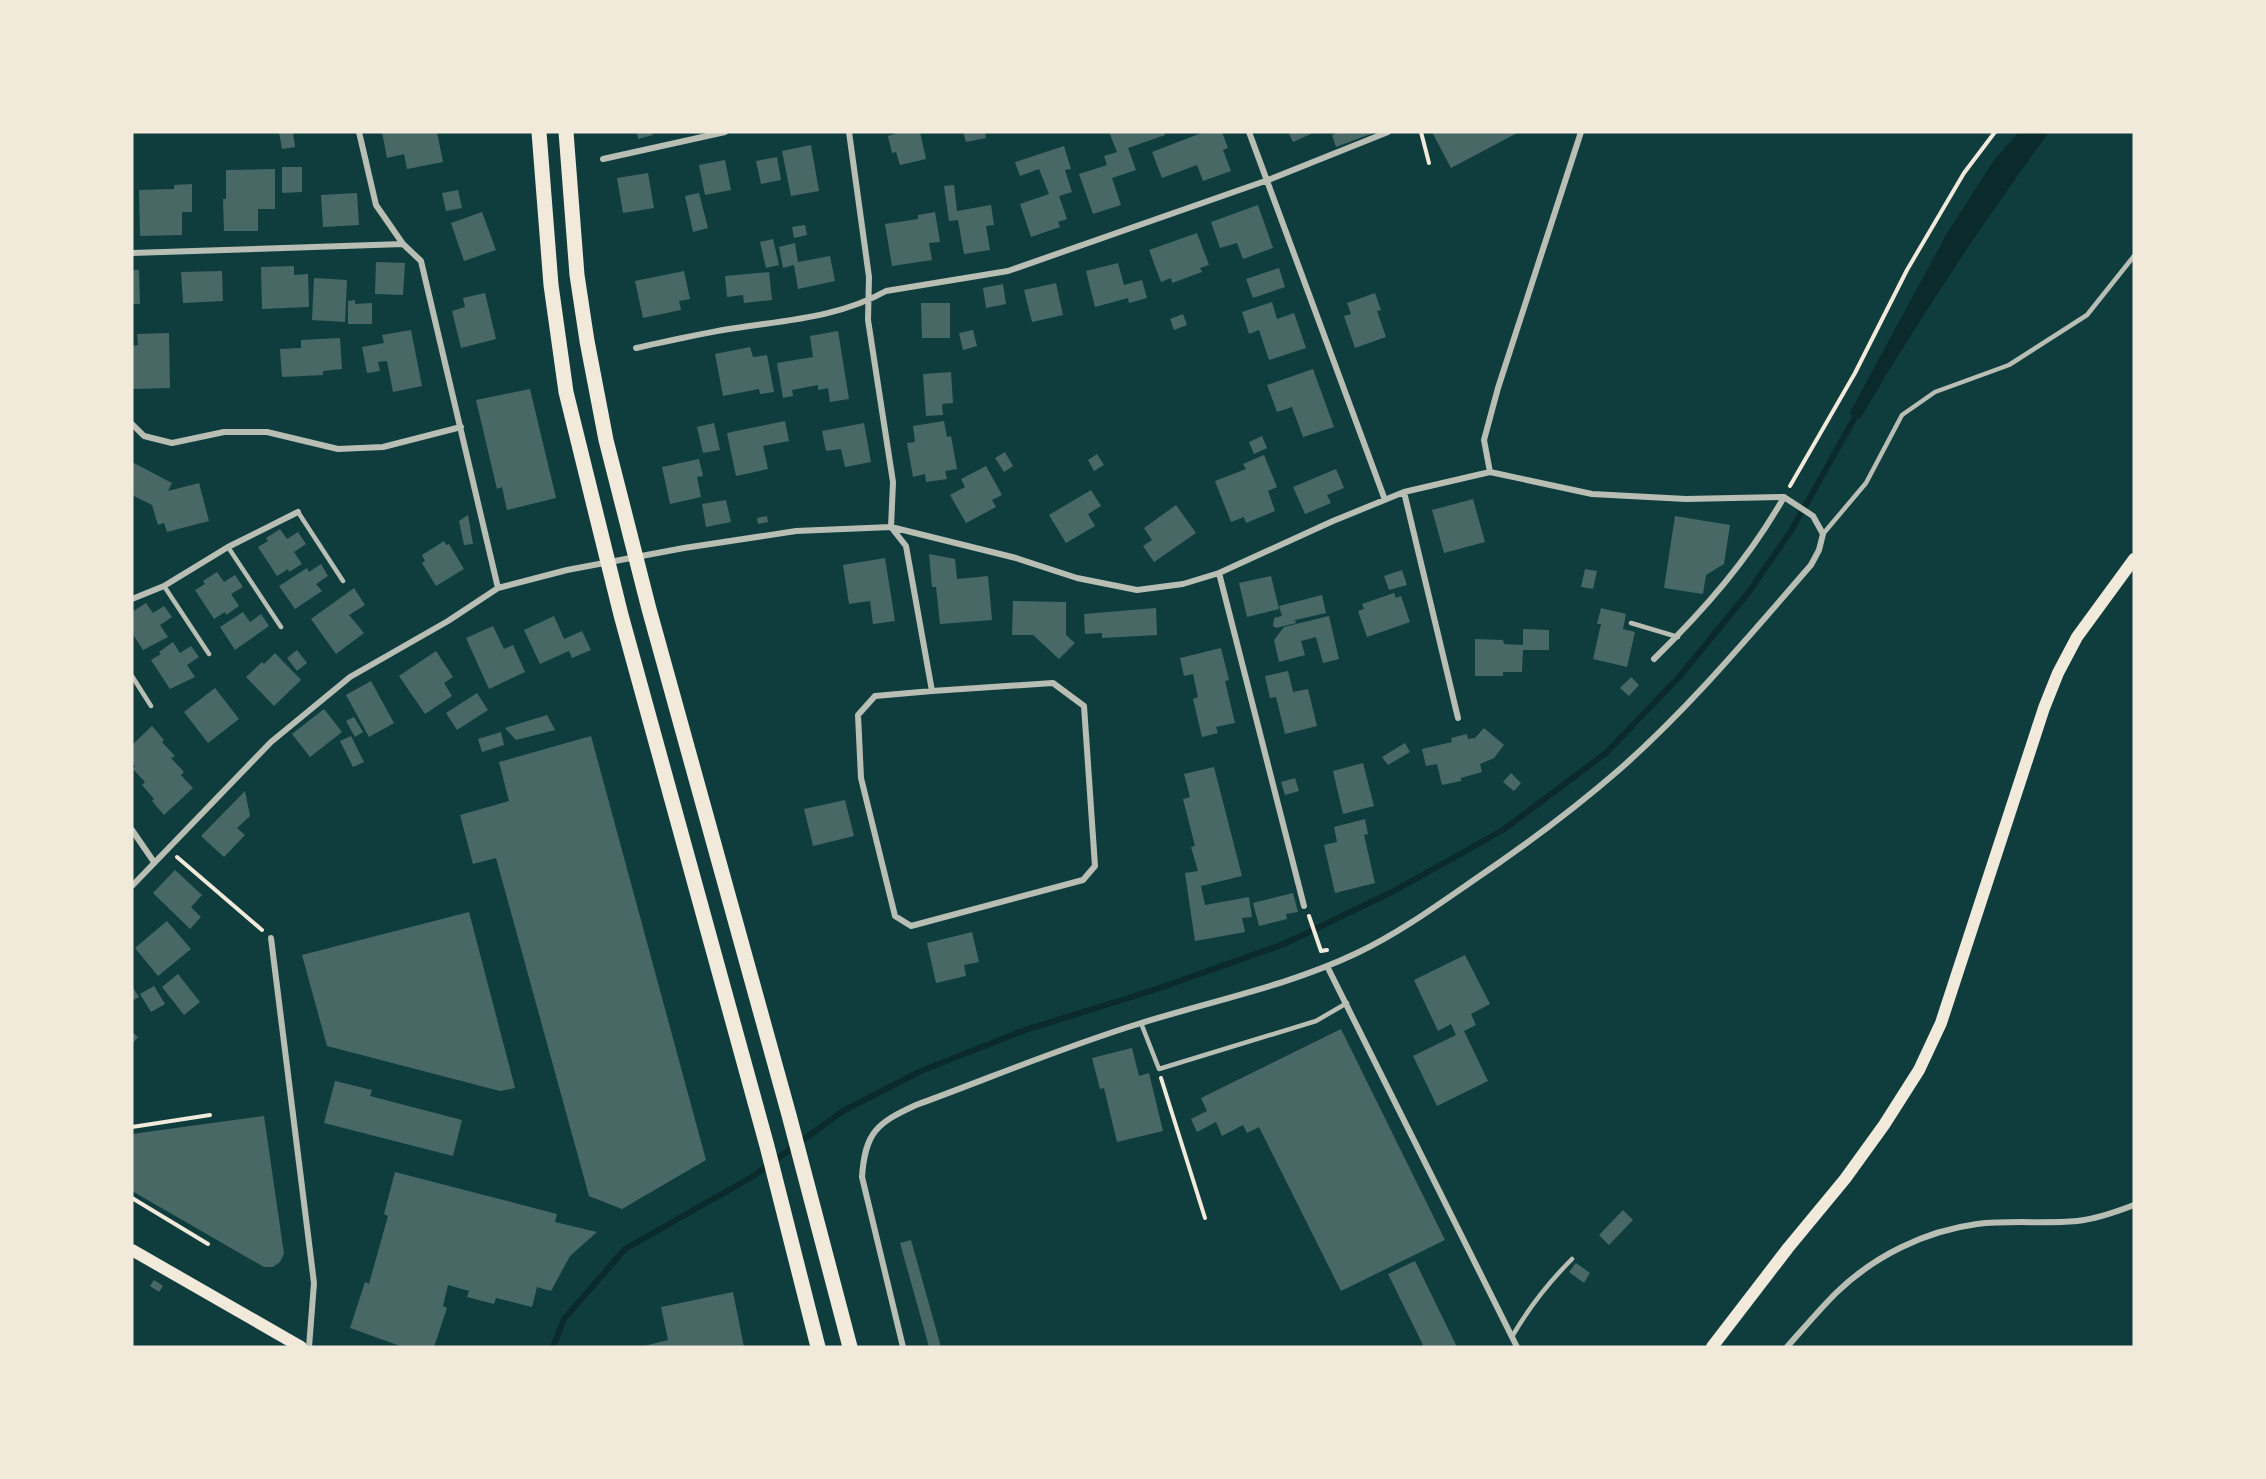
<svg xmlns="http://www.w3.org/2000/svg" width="2266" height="1479" viewBox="0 0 2266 1479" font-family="Roboto,sans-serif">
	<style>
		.water { fill: #0a2a2b }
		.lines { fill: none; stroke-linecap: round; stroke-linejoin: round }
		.stream { stroke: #0a2a2b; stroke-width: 6 }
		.building { fill: #486865 }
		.path { stroke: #f1e9da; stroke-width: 4 }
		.service { stroke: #b8beb3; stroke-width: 4.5 }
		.minor { stroke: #b8beb3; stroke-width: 6 }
		.secondary { stroke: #f1e9da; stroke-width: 12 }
		.primary { stroke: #f1e9da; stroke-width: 15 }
	</style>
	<rect width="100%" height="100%" fill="#0f3d3e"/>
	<path class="water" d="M2019,132h30c-68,93 -131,188 -189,287l-11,-5 97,-179 48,-75z"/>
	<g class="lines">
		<path class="stream" d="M553,1347l11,-28 61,-70 127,-72 91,-66 78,-40 104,-41 129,-40 130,-46 110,-53 109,-61 103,-77 74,-77 68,-83 43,-62 67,-119"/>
	</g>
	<path class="building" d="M279,132h14l2,15 -13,2z
		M382,132h55l6,30 -36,7 -3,-15 -17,4z
		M637,132h15l1,3 -15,4z
		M895,132h25l6,27 -26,6 -4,-13 -4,1 -4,-17 7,-2z
		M963,132h22l1,6 -20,4z
		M1109,132h55l1,3 -37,13 8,22 -24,8 9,27 -28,9 -14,-40 28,-9 -3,-9 13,-4z
		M1204,132h18l6,16 -5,2 8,21 -28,10 -6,-16 -35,13 -10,-26z
		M1288,132h27l-22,10z
		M1339,132h37l-40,15 -4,-12z
		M1432,132h87l-68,36z
		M811,145l8,46 -28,5 -9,-45z
		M1064,146l7,23 -6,1 7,22 -13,4 8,23 -9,3 2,5 -29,10 -11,-33 29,-10 -10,-25 -19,7 -5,-14z
		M777,157l4,23 -20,4 -5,-23z
		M725,160l6,30 -26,5 -6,-30z
		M282,167h20v25l-20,1z
		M275,169v40h-17v22h-34l-1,-32h3v-29z
		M648,173l6,35 -31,5 -6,-35z
		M192,184v28h-10v23l-42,1 -1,-46 35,-1v-4z
		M954,185l3,26 34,-6 3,20 -8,1 4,24 -26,4 -6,-34 -9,1 -5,-35z
		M458,190l4,18 -16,3 -4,-18z
		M357,193l2,32 -36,2 -2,-32z
		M699,193l9,35 -15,4 -8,-36z
		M1258,205l15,43 -30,11 -6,-16 -17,5 -9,-26z
		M482,212l14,38 -32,11 -13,-38z
		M935,212l5,30 -11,1 3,17 -40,6 -7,-42 33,-5v-4z
		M805,225l2,10 -13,3 -2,-11z
		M1197,233l12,32 -9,3 2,4 -30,11 -1,-5 -10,4 -12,-32z
		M773,239l6,26 -13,3 -6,-26z
		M795,243l3,19 32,-6 5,25 -37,8 -4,-24 -11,3 -4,-21z
		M376,262l29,1 -2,32 -28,-1z
		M1118,263l6,22 18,-5 5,18 -18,5 -1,-5 -33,9 -9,-36z
		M294,266v9l14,-1 1,33 -47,2 -1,-42z
		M1279,268l6,19 -32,11 -7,-19z
		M132,270h7l1,34h-8z
		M222,271l1,30 -40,2 -2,-31z
		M684,271l6,28 -11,2 2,9 -38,8 -8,-37z
		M769,272l3,28 -28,3 -1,-8 -16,2 -2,-21z
		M314,278l33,2 -2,42 -33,-2z
		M1056,283l7,32 -31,7 -8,-32z
		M1003,284l3,20 -20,4 -3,-20z
		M485,293l11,46 -35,9 -9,-37 13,-4 -2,-9z
		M1375,293l6,17 -4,1 9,26 -31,11 -11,-32 7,-2 -4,-11z
		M355,300v4l17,-1v21h-24v-23z
		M1272,302l5,17 17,-6 12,35 -37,12 -10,-30 -10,4 -7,-22z
		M921,303h29v35h-28z
		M1183,314l4,11 -13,5 -4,-11z
		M411,330l11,56 -29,6 -6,-31 -9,1 2,9 -13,2 -5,-26 22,-4 -2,-8z
		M973,330l4,16 -14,4 -4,-17z
		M838,331l11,68 -19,3 -2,-14 -10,2v-5l-26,5 1,6 -10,2 -6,-35 36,-6 -3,-21z
		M169,333l1,55 -38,1v-43l6,-1 -1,-11z
		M340,338l2,31 -19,2v4l-41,2 -2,-28 21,-1v-8z
		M750,347l3,10 14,-2 7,37 -14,2 -1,-5 -36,7 -8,-42z
		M1313,369l21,58 -31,10 -11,-30 -15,5 -10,-27z
		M951,372l2,31 -11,1 1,11 -17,1 -3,-42z
		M530,389l26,109 -49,12 -5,-23 -5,2 -21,-89z
		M785,421l4,20 -26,5 5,23 -32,7 -9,-43z
		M944,421l3,16 4,-1 6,33 -12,2 2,8 -21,3 -1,-8 -12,3 -6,-34 8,-1 -2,-16z
		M714,423l6,27 -17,3 -6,-26z
		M864,423l7,39 -26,5 -4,-18 -15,2 -4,-20z
		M1262,436l5,12 -13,6 -5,-12z
		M1005,452l8,14 -9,6 -9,-14z
		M1097,454l7,11 -10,6 -6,-11z
		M1264,455l13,32 -9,4 7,20 -29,12 -2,-6 -13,5 -16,-41 31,-12 -3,-5z
		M699,459l4,17 -6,1 4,20 -31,7 -8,-37z
		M132,462l40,21 -4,8 31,-8 10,38 -42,11 -3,-9 -6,2 -6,-20 -20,-10z
		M986,466l16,29 -10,5 4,7 -30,16 -16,-28 15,-8 -4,-8z
		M1336,469l8,19 -17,7 4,8 -26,11 -12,-27z
		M1091,490l10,16 -13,8 7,12 -29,17 -17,-28z
		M1473,499l12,43 -41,11 -12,-43z
		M726,500l5,22 -25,5 -4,-23z
		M1176,505l20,28 -42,29 -11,-16 9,-6 -8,-12z
		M468,515l5,29 -9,1 -5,-24z
		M767,516l1,6 -10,2 -1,-6z
		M1675,516l55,9 -6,39 -18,11 -3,19 -39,-6z
		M280,529l7,10 11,-7 8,12 -12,8 8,12 -13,8 -1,-3 -11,7 -19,-29 10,-6 -2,-3z
		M444,541l2,4 3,-1 15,25 -28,17 -14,-23 3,-2 -3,-6z
		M929,554l26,5 2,20 31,-3 4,44 -52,4 -4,-37h-4z
		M885,558l10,63 -22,3 -3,-23 -21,3 -6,-39z
		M321,564l7,12 -12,8 6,7 -27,18 -16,-23 28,-18 2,4z
		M1585,569l12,2 -4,18 -12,-2z
		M1402,570l5,15 -18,5 -5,-14z
		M217,572l7,10 11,-7 8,12 -12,7 8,12 -13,9 -1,-3 -11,7 -19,-29 10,-6 -2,-3z
		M1271,576l8,33 -32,8 -8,-34z
		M354,588l11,17 -16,10 15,18 -28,21 -25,-35z
		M1394,593l2,5 5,-2 9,26 -43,15 -9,-26 6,-2 -2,-5z
		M1322,595l4,18 -31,7 1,3 -20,5 -3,-2 1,-8 8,-2 -3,-10z
		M1013,601l53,1v33l9,8 -16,16 -26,-24h-21z
		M146,603l7,10 11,-7 8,11 -12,8 8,12 -25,13 -11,-17v-21z
		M1156,608l1,27 -55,3v-5l-17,1 -1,-20z
		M1601,608l25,6 -3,15 12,3 -8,35 -34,-8 8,-35h-4z
		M243,612l7,10 11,-8 8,12 -34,24 -15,-23z
		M554,616l10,23 18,-8 9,19 -19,8 -3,-7 -29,13 -16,-34z
		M1329,616l10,43 -16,4 -7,-26 -15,4 4,14 -26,7 -5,-22 10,-13z
		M493,626l11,23 9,-4 12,27 -36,17 -23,-51z
		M1523,629l26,1v20h-26l-1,22h-19v4h-28v-37l28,1 1,4 19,1z
		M173,642l7,11 11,-7 8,11 -12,8 8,12 -25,12 -19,-29 10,-6 -2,-2z
		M1221,648l8,32 -4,1 10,42 -19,4 2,6 -16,4 -9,-38 5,-2 -5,-23 -9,2 -4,-18z
		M297,650l10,13 -10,8 -10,-13z
		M436,651l17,26 -9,6 8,13 -27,18 -26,-38z
		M275,653l26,27 -27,26 -28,-29 16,-15 2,2z
		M1288,671l5,21 15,-3 9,37 -32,8 -9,-37 -6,1 -5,-22z
		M1631,677l8,8 -10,11 -9,-8z
		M371,681l23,42 -25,14 -23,-42z
		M215,688l24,31 -31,24 -24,-31z
		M477,693l11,17 -31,20 -11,-17z
		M324,709l18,23 -32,25 -18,-23z
		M547,715l8,15 -39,10 -11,-12z
		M354,717l9,15 -8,5 -9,-16z
		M152,726l12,14 -2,2 13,14 -4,2 13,14 -3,3 12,13 -29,27 -12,-14 2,-2 -12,-14 3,-3 -12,-13 2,-3 -3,-3v-18z
		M1484,728l20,17 -10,13 -14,6 2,8 -21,6v3l-19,4 -5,-21 -11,2 -4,-17 30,-7 -1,-4 16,-4 1,5 6,-1v1z
		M501,732l3,13 -22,7 -4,-13z
		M351,736l13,26 -11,5 -13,-26z
		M591,736l115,424 -84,49 -33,-13 -93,-338 -23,6 -13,-49 49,-14 -10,-39z
		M1405,743l5,9 -22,13 -6,-8z
		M1363,763l11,43 -31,8 -10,-43z
		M1214,767l28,109 -41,10 4,19 44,-8 3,20 -10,1 3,14 -50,9 -10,-68 13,-2 -7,-24 4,-1 -12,-47 7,-2 -6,-23z
		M1511,773l10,10 -7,8 -11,-9z
		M1295,778l4,13 -14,4 -4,-13z
		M245,791l5,25 -13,12 8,7 -21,22 -23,-21z
		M845,800l9,36 -41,10 -9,-37z
		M1365,819l3,15 -4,1 11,48 -40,10 -11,-48 13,-3 -3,-15z
		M175,870l27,25 -11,12 10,10 -11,12 -37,-36z
		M1293,893l5,19 -12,2 1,5 -28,7 -6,-23z
		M469,912l46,176 -15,3 -173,-45 -25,-91z
		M167,921l24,28 -33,27 -23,-28z
		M972,932l7,30 -15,3 2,11 -30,7 -9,-40z
		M1465,955l25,49 -19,10 5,11 -12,6 24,50 -51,25 -24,-50 43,-21 -5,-11 -13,7 -24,-51z
		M178,974l22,28 -16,13 -22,-28z
		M132,986l7,11 -7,4z
		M154,986l11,18 -14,8 -11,-18z
		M1341,1029l104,211 -104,51 -82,-164 -12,6 -4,-8 -21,11 -6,-14 -19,10 -6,-13 16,-8 -6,-13z
		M132,1032l6,5 -6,7z
		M1132,1048l7,28 10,-3 14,58 -46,11 -13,-54 -4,1 -8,-31z
		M335,1081l37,9 -2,6 92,24 -9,36 -129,-33z
		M264,1116l20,138 -4,8 -7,5h-9l-132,-76v-57z
		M395,1172l162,42 -2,8 42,10 -27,24 -19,35 -14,-4 -5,20 -36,-9 -2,6 -27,-7 2,-6 -21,-6 -5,21 4,2 -13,39h-31l-53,-19 15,-46 4,2 19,-68 -4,-2z
		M1623,1210l10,10 -24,25 -10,-10z
		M911,1240l30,107h-12l-29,-104z
		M1415,1261l42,86h-33l-36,-73z
		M1576,1263l14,10 -6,10 -15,-11z
		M154,1280l9,6 -4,6 -9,-6z
		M733,1292l11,55h-104l28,-7 -7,-33z"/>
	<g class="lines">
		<path class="path" d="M1421,132l8,31
			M1790,486l65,-113 52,-103 57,-97 31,-41
			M177,857l85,73
			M1309,916l12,35 6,-1
			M1161,1078l44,140
			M132,1127l78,-12
			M132,1198l76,46"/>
		<path class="service" d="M298,512l45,69
			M1823,534l43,-51 36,-68 33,-23 74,-27 78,-50 47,-59
			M228,547l53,80
			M164,586l45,68
			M1631,623l47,14
			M132,676l19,30
			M1141,1023l18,46 157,-48 31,-18
			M1513,1335c17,-29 36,-53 59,-76"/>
		<path class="minor" d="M359,132l17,73 27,39 18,17 77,327
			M849,132l20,145 -1,43 25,162 -2,45 15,19 26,145 -57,5 -17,19 3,63 34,138 16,10 172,-46 12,-14 -11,-160 -31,-23 -121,8
			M1249,132l136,368
			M603,159l122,-27
			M132,253l271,-9
			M636,348c33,-7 66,-15 100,-20 51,-8 104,-11 150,-37l122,-20 260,-91 120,-48
			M132,424l12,12 28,7 52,-11h43l71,17 45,-2 78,-20
			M1490,472l-6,-32 14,-52 83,-256
			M1404,492l54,226
			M1219,573l85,333
			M132,599l32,-13 64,-39 70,-35
			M1654,659c50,-49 95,-100 130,-162
			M132,830l22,32
			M132,886l139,-144 79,-65 98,-56 50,-33 69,-18 117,-22 112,-17 95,-4 125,31 61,20 60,12 46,-6 36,-11 114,-52 71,-29 86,-20 102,22 94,5 98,-2 29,19 10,18 -4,16 -8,15c-61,70 -121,142 -191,204 -47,41 -97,78 -149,113 -36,25 -74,52 -114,71 -69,33 -146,48 -219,71 -75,23 -148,54 -222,81 -39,18 -51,27 -54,72l41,170
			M271,938l43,345 -5,64
			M1327,966l190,381
			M1787,1347c16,-18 32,-37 49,-54 38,-37 89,-62 141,-69 33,-4 67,0 100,-3 20,-2 39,-9 57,-16"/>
		<path class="secondary" d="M132,1250l169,97
			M1712,1347l76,-99 57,-69 39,-54 35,-55 22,-47 103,-315 14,-35 19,-36 57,-78"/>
		<path class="primary" d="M539,132l12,153 15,107 55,223 146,531 51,201
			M566,132l11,143 10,66 19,99 43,169 140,506 61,232"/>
	</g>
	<rect width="2266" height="1479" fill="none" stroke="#f1e9da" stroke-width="267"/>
</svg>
